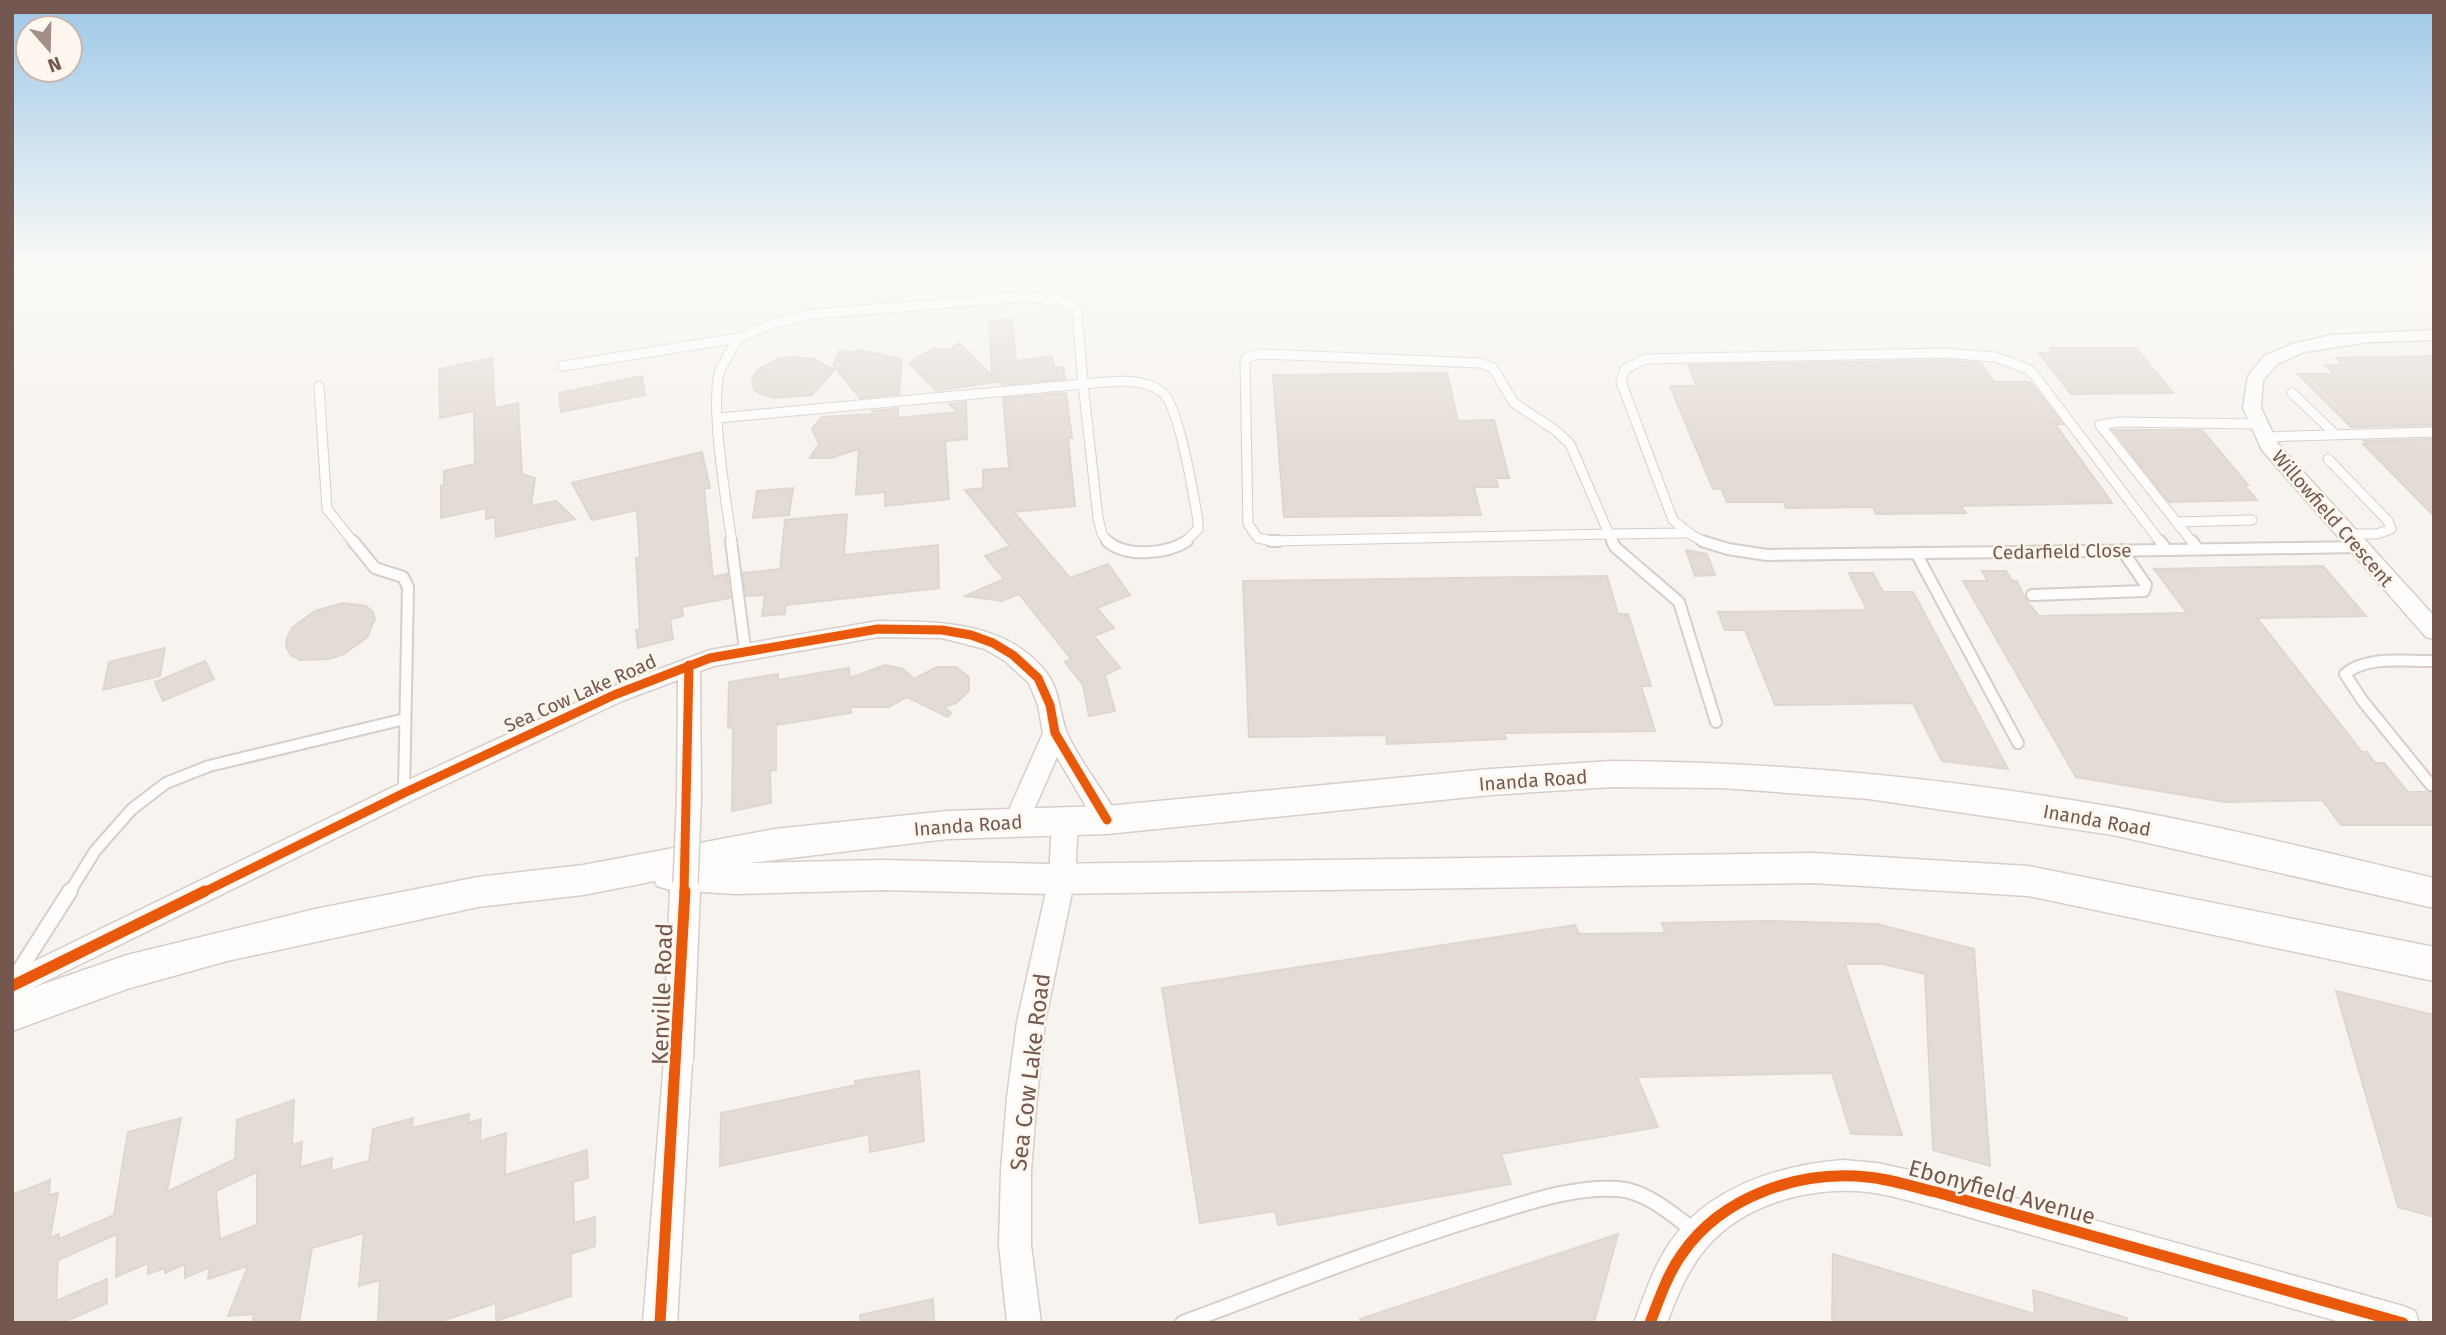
<svg xmlns="http://www.w3.org/2000/svg" width="2446" height="1335" viewBox="0 0 2446 1335" font-family="'Fira Sans',sans-serif">
	<style>
		.building { fill: #e4dbd5; stroke: #e0d6d0; stroke-width: 2; fill-rule: evenodd }
		.lines { fill: none; stroke-linecap: round; stroke-linejoin: round }
		.service-far2-casing { stroke: #d6ceca; stroke-width: 11 }
		.service-far1-casing { stroke: #d6ceca; stroke-width: 14 }
		.service-casing { stroke: #d6ceca; stroke-width: 18 }
		.minor-casing { stroke: #d6ceca; stroke-width: 3 }
		.secondary-casing { stroke: #d7ceca; stroke-width: 3 }
		.service-far2 { stroke: #fefdfc; stroke-width: 9 }
		.service-far1 { stroke: #fefdfc; stroke-width: 10 }
		.service { stroke: #fefdfc; stroke-width: 14 }
		.minor { fill: #fefdfc; fill-rule: evenodd }
		.secondary { fill: #fefdfc; fill-rule: evenodd }
		.minor-bridge-far1-casing { stroke: #d6ceca; stroke-width: 27; stroke-linecap: butt }
		.minor-bridge-casing { stroke: #d6ceca; stroke-width: 33; stroke-linecap: butt }
		.minor-bridge-far1 { stroke: #fefdfc; stroke-width: 24 }
		.minor-bridge { stroke: #fefdfc; stroke-width: 30 }
		.cycleway-far1-casing { stroke: #fef7f0; stroke-width: 13 }
		.cycleway-casing { stroke: #fef7f0; stroke-width: 16 }
		.cycleway-far1 { stroke: #e8590c; stroke-width: 9 }
		.cycleway { stroke: #e8590c; stroke-width: 11 }
		.labels { text-anchor: middle; stroke-width: 5; stroke-linejoin: round; paint-order: stroke }
		.street-label { font-size: 19px; fill: #74584f; stroke: #fef7f0 }
		.near-street-label { font-size: 23px; fill: #74584f; stroke: #fef7f0 }
	</style>
	<rect width="100%" height="100%" fill="#f7f3ee"/>
	<path class="building" d="M1012,319l4,42 36,-5 3,12 8,-1 2,12 -63,6v-4l-66,10 -27,-28 24,-15 16,2 10,-7 33,33 -3,-55z
		M2050,348h86l37,45 -102,1 -32,-41 14,-1z
		M840,350l11,3 7,-3 44,9 -3,35 -39,4 -27,-33z
		M2434,356v69l-83,2 -53,-53h36l-9,-9h18l-7,-7z
		M792,357l22,2 20,11 -22,25 -39,3 -18,-7 -3,-7 1,-7 6,-8 20,-10z
		M492,358l3,50 23,-5 4,71 13,4 -4,28 25,-5 19,18 -79,18 -1,-20 -9,2v-11l-45,10v-32l3,-1v-14l31,-7 -1,-53 -34,7 -1,-49z
		M1945,360l36,3 13,19h36l33,42h-8l57,79 -151,3 5,7 -90,1 -3,-7 -87,1 -3,-6h-56l-6,-14 -8,1 -43,-103h27l-9,-21z
		M1447,373l11,48 36,-1 15,58h-13l2,9h-24l7,28 -197,2 -11,-142z
		M642,376l3,19 -84,17 -2,-19z
		M1066,393l6,45h-4l7,68 -61,6 56,66 38,-14 22,31 -33,13 17,20 -20,8 26,32 -15,7 10,36 -26,5 -6,-31 -18,-23 6,-3 -52,-65 -17,7 -37,-5 39,-17 -19,-23 25,-10 -45,-56 18,-2v-18l26,-2 -6,-70z
		M966,402l1,37 -22,2 4,58 -64,7v-14l-29,3 3,-46 -28,9h-21l9,-14 -7,-15 10,-12 52,-3 -2,-3 26,-3v10l60,-6 -9,-8z
		M2113,430h89l46,55h-4l13,15 -88,2z
		M2434,439v77l-71,-72h4l-3,-3z
		M702,452l8,36 -6,1 9,88 14,-3 3,24 -48,9 1,9 -13,3 3,20 -35,9 -2,-18 4,-1 -4,-71 4,-1 -3,-47 -45,10 -20,-37z
		M793,488l-4,27 -36,3 4,-27z
		M847,514l-3,41 94,-10 1,43 -153,17 -1,9 -23,2 3,-21 -19,1 -3,-23 37,-4 5,-49z
		M1686,550l21,4 8,21 -20,1z
		M2323,566l43,50 -109,2 105,134h5l8,11h9l24,29h26v33h-93l-19,-25 -97,2 -149,-25 -113,-196h25l-6,-10h24l6,10h5l8,18 14,17 148,-3 -33,-44z
		M1849,573h24l10,19h30l95,177 -66,-8 -29,-58 -138,2 -30,-75h-20l-7,-18 149,-2z
		M1607,576l11,38h10l23,72h-10l14,45 -151,2 2,6 -119,5 -1,-9 -137,2 -6,-156z
		M343,603l23,3 7,6 2,7 -8,18 -23,17 -15,5 -29,1 -9,-5 -5,-8 1,-9 5,-10 23,-17z
		M165,648l-5,28 -57,14 6,-28z
		M205,661l9,18 -51,22 -8,-19z
		M885,665l18,4 11,10 23,-12h19l13,10v14l-13,12 -12,4 7,6 -3,4 -41,-20 -18,10h-38v6l-75,12v45l-6,1 1,32 -39,8 1,-84 -5,1 1,-46 49,-8v6l71,-12 1,10z
		M1770,921l107,3 97,25 16,217 -57,-16 -8,-176 -42,-10h-38l57,171 -51,-1 -19,-61 -195,4 21,50 -157,27 10,30 -233,41 -3,-14 -75,12 -38,-235 413,-63 4,9 86,-1 -3,-10z
		M2336,991l98,24v202l-36,-10z
		M919,1071l5,70 -54,11 -1,-18 -149,32 1,-53 135,-28 -1,-4z
		M294,1100l-2,45 10,-3 -2,25 32,-9 -1,13 38,-10 4,-32 40,-11 -1,10 57,-14 -1,9 13,-4 -1,22 26,-8 -1,42 82,-25 1,28 -15,4 1,41 21,-6v29l-24,8v42l-75,25v-18l-51,17v3h-67l2,-43 -21,6 5,-53 -52,15 -13,75h-47l2,-9 -26,2 20,-50 -40,13 2,-12 -25,11v-14l-20,9v-5l-17,6v-11l-32,14 1,-43 -59,26 -2,41 51,-22v24l-45,20h-50v-128l38,-15 -1,15 9,-2 -8,45 9,-4v5l55,-24 14,-83 53,-14 -14,74 68,-33 2,-39zM257,1172v53l-37,14 -4,-48z
		M1618,1234l-23,85 -10,4h-225v-4z
		M1833,1254l202,60 -2,-24 94,28 -1,5h-294z
		M933,1299l1,24h-73l-1,-8z"/>
	<g class="lines">
		<g class="service-far2-casing">
			<path id="service-far2" d="M1261,354l219,9 13,5 21,35 41,27 15,14 39,90 -337,7 -14,-3 -10,-14 -3,-163 3,-4z
				M563,366l175,-28 36,-15 39,-9 213,-17 36,4 11,5 4,6 6,72
				M1083,384l15,134 4,16 7,9
				M1083,384c25,-2 58,-8 79,8 17,13 32,105 36,129v8l-14,14
				M319,386l8,123 27,34
				M2292,393l44,42
				M719,418l364,-34
				M2263,437l171,-5
				M2328,459l60,62 3,8 -14,5h-30
				M2176,522l76,-2
				M1609,534l4,9
				M1609,534l75,-1
				M732,543c-5,-36 -23,-142 -12,-172 5,-11 12,-22 18,-33
				M1707,543l-14,-7 -20,-16 -52,-138 4,-13 20,-10 300,-6 50,4 33,12 7,7 126,167
				M2193,543l-93,-118 19,-3 138,2"/>
		</g>
		<g class="service-far1-casing">
			<path id="service-far1" d="M353,541l22,27 28,9 5,10 -4,206
				M731,541l14,108
				M1107,541c19,17 60,13 80,0
				M1271,541h7
				M1612,541l3,6 64,55 37,120
				M1702,541l26,8 39,6 400,-5
				M2160,541l7,9
				M2192,541l6,8
				M2167,550l191,-3
				M1916,553l102,190
				M2032,595l112,-4 2,-6 -24,-35
				M2431,785l-69,-85 -17,-26c22,-19 62,-12 89,-13
				M69,893l26,-42 37,-42 34,-26 43,-17 196,-47"/>
		</g>
		<g class="service-casing">
			<path id="service" d="M14,979l56,-88
				M1183,1323c100,-37 198,-76 300,-107 44,-13 89,-30 135,-27 29,2 55,26 78,43"/>
		</g>
		<g class="minor-casing">
			<path id="minor" d="M2434,330v10l-65,2 -65,10 -27,12 -14,16 -2,28 17,36 156,172v23l-8,-2 -164,-187 -19,-42 5,-32 16,-20 28,-12 40,-9z
				M878,621c59,1 127,-1 168,51 14,18 13,41 21,61 13,30 37,57 53,87l-4,7 -9,3 -9,-3 -41,-70 -31,71 -9,3 -9,-3 -4,-7 39,-88 -5,-28 -9,-22 -24,-22 -20,-12 -43,-11 -64,-1 -164,29 -14,5 1,129 -3,7 -9,3 -9,-3 -3,-7 1,-120 -56,21 -209,99 -401,198v-26l383,-186 211,-97 104,-39z
				M1065,812l9,3 4,7 -3,56 -30,144 -8,75 -6,74v74l10,78h-34l-8,-78 2,-74 6,-74 10,-75 32,-144 3,-56 4,-7z
				M678,1047l10,3 4,10 -15,263h-34l21,-263 4,-10z
				M1843,1160l34,3 59,13 467,130 12,5 4,12h-75l-408,-115c-22,-6 -45,-13 -68,-16 -57,-6 -123,11 -161,55 -19,22 -30,49 -40,76h-33c10,-27 19,-55 35,-79 38,-56 109,-79 174,-84z"/>
		</g>
		<g class="secondary-casing">
			<path id="secondary" d="M1612,761c168,1 335,17 501,46 108,19 214,46 321,71v30l-321,-73 -244,-36 -147,-11 -110,-1 -122,8 -383,39 -160,5 -198,24 134,-3 165,4 765,-11 215,13 406,81v34l-406,-85 -215,-13 -765,11 -165,-4 -148,4 -65,-4 -13,-4 -2,-5 -72,14 -105,12 -251,54 -100,28 -115,42v-36l115,-40 188,-46 163,-32 105,-12 192,-36 172,-18 160,-5 383,-37z"/>
		</g>
		<use href="#service-far2" class="service-far2"/>
		<use href="#service-far1" class="service-far1"/>
		<use href="#service" class="service"/>
		<use href="#minor" class="minor"/>
		<use href="#secondary" class="secondary"/>
		<g class="minor-bridge-far1-casing">
			<path id="minor-bridge-far1" d="M685,893l4,-93"/>
		</g>
		<g class="minor-bridge-casing">
			<path id="minor-bridge" d="M678,1060l7,-169"/>
		</g>
		<use href="#minor-bridge-far1" class="minor-bridge-far1"/>
		<use href="#minor-bridge" class="minor-bridge"/>
		<g class="cycleway-far1-casing">
			<path id="cycleway-far1" d="M202,893l202,-100 210,-98 96,-37 168,-29 64,1 29,5 22,8 20,12 25,23 12,27 5,28 52,87
				M684,893l5,-228"/>
		</g>
		<g class="cycleway-casing">
			<path id="cycleway" d="M12,986l193,-95
				M660,1323l25,-432
				M1650,1323c9,-23 17,-48 32,-69 40,-58 117,-84 185,-77 24,2 46,10 69,15l467,131"/>
		</g>
		<use href="#cycleway-far1" class="cycleway-far1"/>
		<use href="#cycleway" class="cycleway"/>
	</g>
	<linearGradient id="sky" x2="0" y2="1"><stop stop-color="#9ec8e8"/><stop offset="0.59" stop-color="#fbfaf7"/><stop offset="1" stop-color="#fbfaf7" stop-opacity="0"/></linearGradient>
	<rect width="2446" height="453" fill="url(#sky)"/>
	<g class="labels">
		<g class="street-label">
			<text transform="translate(2333 518) rotate(49)" y="7">Willowfield Crescent</text>
			<text transform="translate(2062 551) rotate(-1)" y="7">Cedarfield Close</text>
			<text transform="translate(580 693) rotate(-24)" y="7">Sea Cow Lake Road</text>
			<text transform="translate(1533 780) rotate(-4)" y="7">Inanda Road</text>
			<text transform="translate(2097 820) rotate(10)" y="7">Inanda Road</text>
			<text transform="translate(968 825) rotate(-4)" y="7">Inanda Road</text>
		</g>
		<g class="near-street-label">
			<text transform="translate(662 994) rotate(-88)" y="8">Kenville Road</text>
			<text transform="translate(1030 1072) rotate(-83)" y="8">Sea Cow Lake Road</text>
			<text transform="translate(2002 1192) rotate(15)" y="8">Ebonyfield Avenue</text>
		</g>
	</g>
	<rect width="2446" height="1335" fill="none" stroke="#74584f" stroke-width="28"/>
	<g transform="translate(49 49) rotate(160)"><circle r="33" fill="#fef7f0" stroke="#c7b7b0" stroke-width="2"/>
	<path d="M0-5L12 26L0 18L-12 26Z" fill="#a28e87"/>
	<text y="-10" font-size="19" font-weight="bold" text-anchor="middle" fill="#74584f">N</text>
	</g>
</svg>
